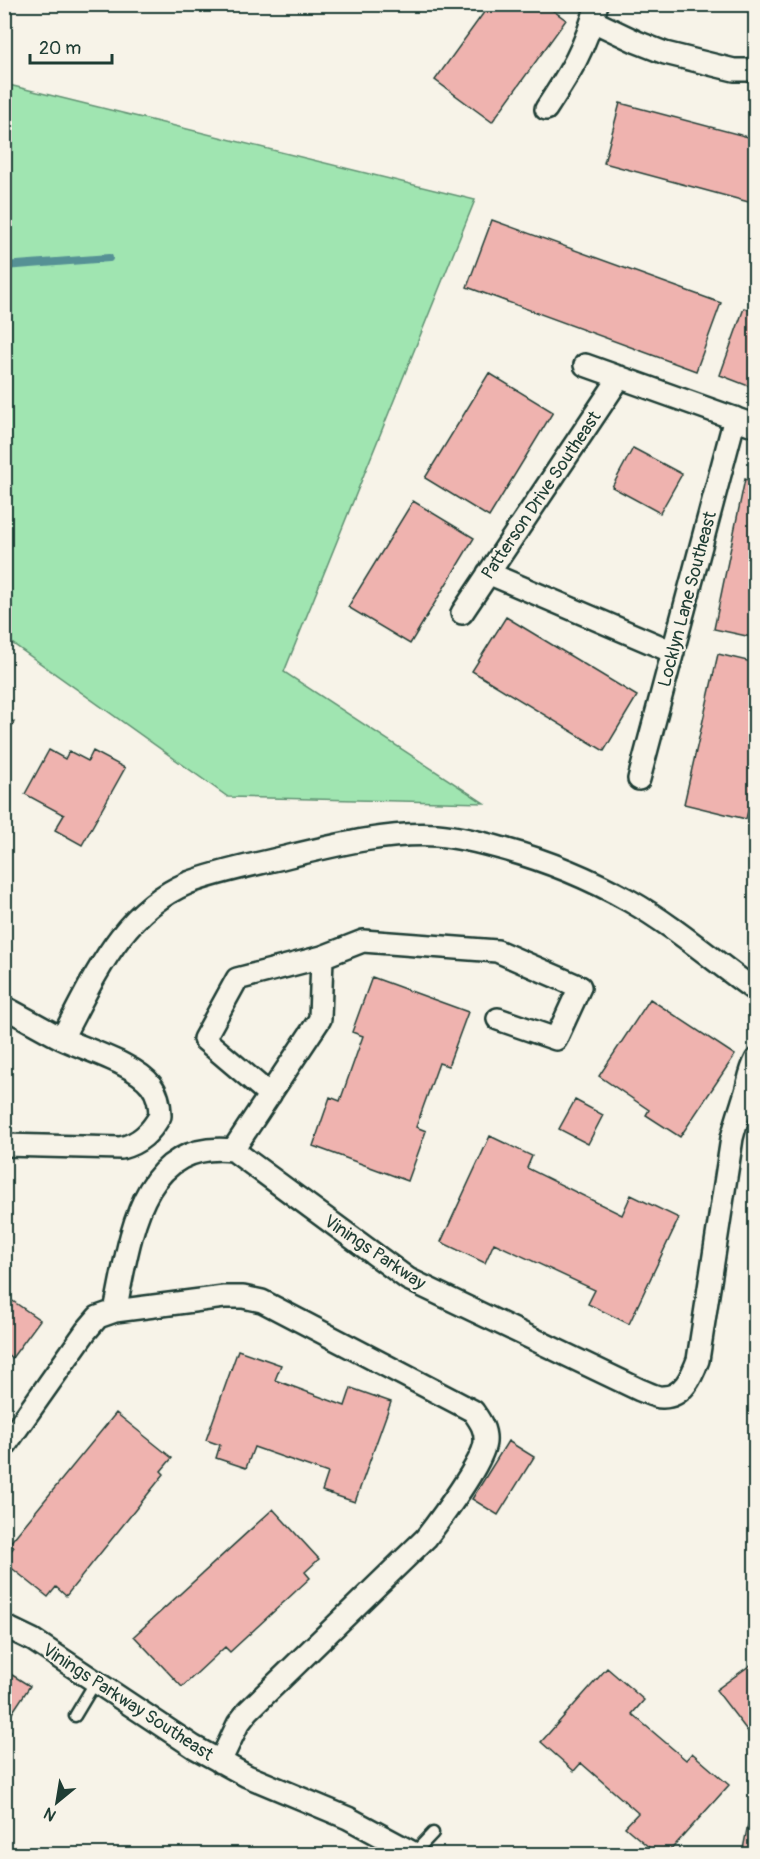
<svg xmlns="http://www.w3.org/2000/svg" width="760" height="1859" viewBox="0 0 760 1859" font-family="Pangolin,sans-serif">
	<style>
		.green { fill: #a0e5b1; stroke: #609172; stroke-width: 1.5 }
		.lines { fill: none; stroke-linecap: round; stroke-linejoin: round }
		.stream { stroke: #569195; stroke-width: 8 }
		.building { fill: #efb3af; stroke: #1f3d34; stroke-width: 1.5 }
		.lane-casing { stroke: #1f3d34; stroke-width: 15 }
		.street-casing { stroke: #1f3d34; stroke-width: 26 }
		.lane { stroke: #f7f3e8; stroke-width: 10 }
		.street { stroke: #f7f3e8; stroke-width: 21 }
		.labels { text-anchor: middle; stroke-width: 4.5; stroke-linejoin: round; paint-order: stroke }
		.street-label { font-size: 18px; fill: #1f3d34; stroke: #f7f3e8 }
	</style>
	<rect width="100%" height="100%" fill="#f7f3e8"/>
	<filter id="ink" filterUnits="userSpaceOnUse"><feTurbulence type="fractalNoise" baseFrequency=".0167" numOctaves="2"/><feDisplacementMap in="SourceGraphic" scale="12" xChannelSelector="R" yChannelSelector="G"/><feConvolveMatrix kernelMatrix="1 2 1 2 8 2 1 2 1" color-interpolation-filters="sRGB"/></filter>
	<g filter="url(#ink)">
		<path class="green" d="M5,84l470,116 -191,472 200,131 -256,-6 -223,-159z"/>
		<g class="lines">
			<path class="stream" d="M4,266l105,-8"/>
		</g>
		<path class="building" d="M490,4h54l22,16 -74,102 -57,-42z
			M620,103l136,36v65l-152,-41z
			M492,220l229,83 -25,68 -229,-84z
			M744,308l12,4v77l-36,-14z
			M489,373l64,39 -64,105 -64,-39z
			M633,448l49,26 -22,39 -48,-26z
			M745,479l11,3v156l-42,-9z
			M413,501l61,37 -64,106 -62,-37z
			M506,617l131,79 -33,55 -132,-80z
			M718,654l38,9v116l-10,40 -62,-15z
			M4,716l10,6 -10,18z
			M49,750l16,9 4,-8 19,10 5,-10 32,17 -43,77 -27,-15 9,-15 -39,-21z
			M372,977l96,35 -20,54 -9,-3 -23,64 10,4 -18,50 -95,-35 17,-49 10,4 23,-65 -11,-4z
			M650,999l85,56 -55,82 -34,-22 3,-5 -50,-34z
			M575,1100l28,15 -15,29 -29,-15z
			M490,1136l42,20 -5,12 95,47 9,-20 48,23 -50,106 -41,-20 7,-14 -101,-47 -9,20 -44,-21z
			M4,1295l36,25 -28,38 -8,-5z
			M756,1323v30l-6,-2z
			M238,1350l43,15 -6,15 70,26 6,-18 40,14 -36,100 -33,-11 6,-18 -74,-26 -8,21 -30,-10 4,-13 -14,-5z
			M116,1413l56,45 -11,13 3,3 -98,122 -10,-9 -8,10 -44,-35v-3l10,-12 -5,-3z
			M508,1441l26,16 -36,58 -26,-16z
			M273,1509l46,50 -14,13 5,6 -80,74 -5,-5 -43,40 -48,-51z
			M756,1661v68l-7,4 -33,-43z
			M607,1668l37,32 -12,14 54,46 6,-7 37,32 -62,69h-10l-32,-27 13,-14 -57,-50 -7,8 -33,-29z
			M4,1670l26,16 -26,39z
			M4,1726l7,5 -7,9z
			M749,1819l7,1v34h-14z"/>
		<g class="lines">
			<g class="lane-casing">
				<path id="lane" d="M75,1716l21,-35
					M414,1853l19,-20"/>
			</g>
			<g class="street-casing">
				<path id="street" d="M593,21l44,21 28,11 69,17h22
					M546,109c25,-38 39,-60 51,-105
					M585,365l171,61
					M488,573l185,79
					M462,613l158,-236
					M639,779l96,-361
					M4,1007c19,10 38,21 57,31 25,12 74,26 90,47 7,9 9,20 9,31 -10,17 -20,27 -39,32l-117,-3
					M62,1038c32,-59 59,-127 126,-155 34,-13 71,-19 106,-28 46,-11 95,-23 143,-20 23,2 46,8 67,14 44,12 87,30 126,52 44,25 84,60 126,90
					M270,1095l-66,-56 33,-60 85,-22 41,-16 134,10 83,36 -24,52 -58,-20
					M233,1150l87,-131 2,-62
					M115,1311c15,-69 23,-172 118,-161l175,129 232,111c6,2 16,8 23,7 20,0 29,-21 35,-37l34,-222c4,-16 9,-30 14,-46 3,-11 4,-21 10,-32
					M4,1447l82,-116 12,-14 17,-6 109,-14h19l19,4 211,110c7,10 13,18 12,31 -1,19 -46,79 -59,96l-178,173 -10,13 -18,38
					M4,1626l29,14 161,107 53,29 101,42 67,36"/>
			</g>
			<use href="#lane" class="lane"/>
			<use href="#street" class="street"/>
		</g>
	</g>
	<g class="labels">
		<g class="street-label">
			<text transform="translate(541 495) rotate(-56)" y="6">Patterson Drive Southeast</text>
			<text transform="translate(687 599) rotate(-75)" y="6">Locklyn Lane Southeast</text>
			<text transform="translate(375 1252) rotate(34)" y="6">Vinings Parkway</text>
			<text transform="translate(128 1702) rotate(33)" y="6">Vinings Parkway Southeast</text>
		</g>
	</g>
	<rect width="760" height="1859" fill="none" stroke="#f7f3e8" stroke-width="24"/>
	<rect x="12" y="12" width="736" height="1835" fill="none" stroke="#1f3d34" stroke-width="2" filter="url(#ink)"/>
	<g transform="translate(57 1802) rotate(210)" stroke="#f7f3e8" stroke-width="4.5" paint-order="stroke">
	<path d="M0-4.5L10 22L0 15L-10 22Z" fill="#1f3d34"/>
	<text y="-9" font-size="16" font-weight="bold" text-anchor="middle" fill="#1f3d34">N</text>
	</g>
	<path d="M30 54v9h82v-9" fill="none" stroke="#1f3d34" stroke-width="3"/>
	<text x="39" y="54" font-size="18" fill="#1f3d34" stroke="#f7f3e8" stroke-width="4.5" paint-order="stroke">20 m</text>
</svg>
